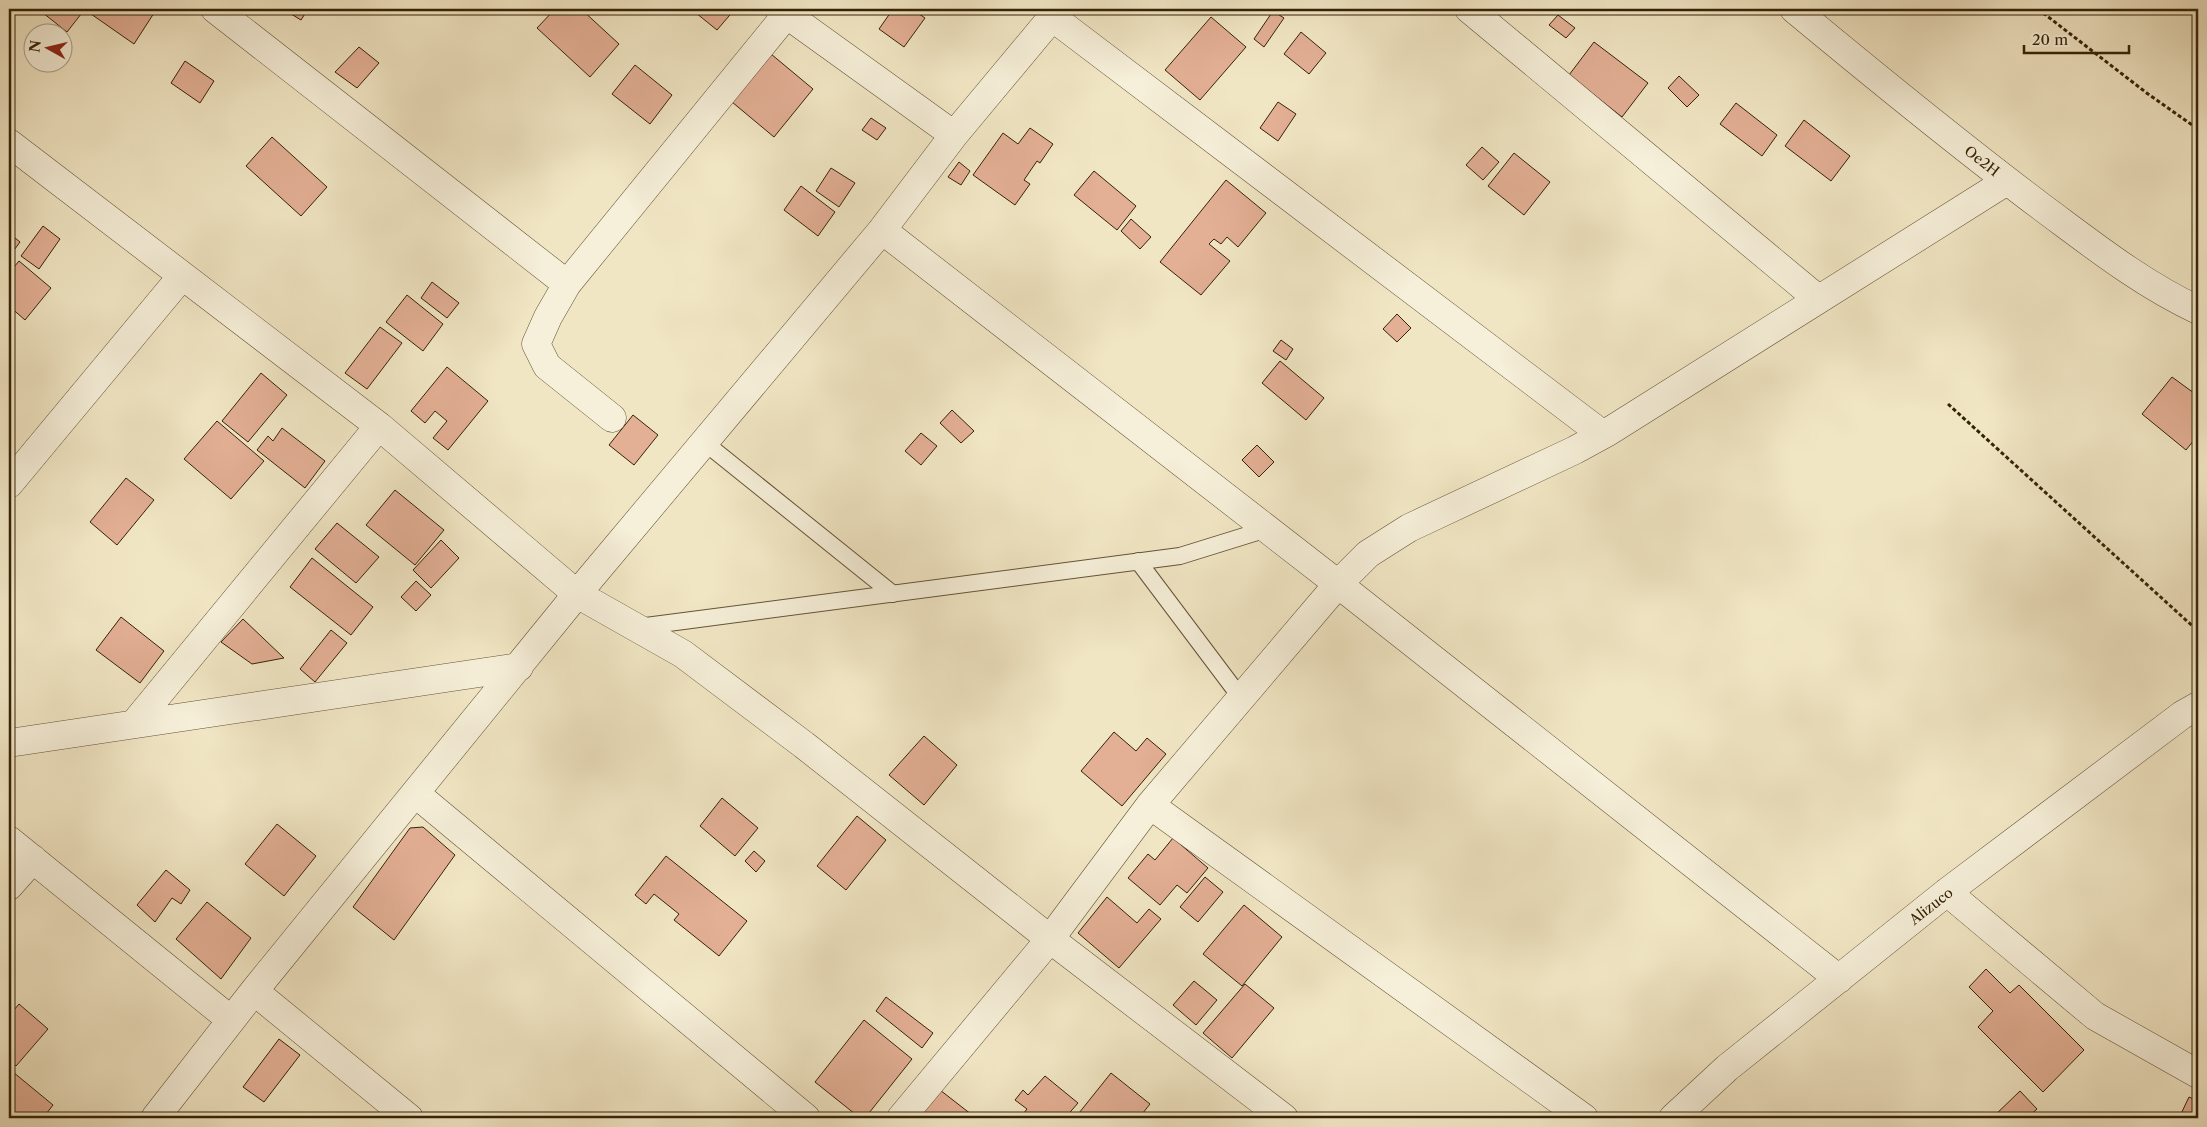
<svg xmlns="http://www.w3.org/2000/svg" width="2207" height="1127" viewBox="0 0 2207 1127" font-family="'Libre Caslon Text',serif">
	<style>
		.building { fill: #e3af95; stroke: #352206 }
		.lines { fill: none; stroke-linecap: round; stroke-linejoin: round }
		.service-casing { stroke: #645336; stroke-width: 18 }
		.minor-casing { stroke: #645336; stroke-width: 29 }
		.path { stroke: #352206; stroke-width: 3; stroke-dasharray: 4 2.5; stroke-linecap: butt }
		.service { stroke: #f6efd9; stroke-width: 16 }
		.minor { stroke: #f6efd9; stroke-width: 28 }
		.labels { text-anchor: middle; stroke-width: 5; stroke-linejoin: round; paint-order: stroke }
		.street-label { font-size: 14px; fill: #352206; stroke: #f6efd9 }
	</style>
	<rect width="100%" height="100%" fill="#f1e6c4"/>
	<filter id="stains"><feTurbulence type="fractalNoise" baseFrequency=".004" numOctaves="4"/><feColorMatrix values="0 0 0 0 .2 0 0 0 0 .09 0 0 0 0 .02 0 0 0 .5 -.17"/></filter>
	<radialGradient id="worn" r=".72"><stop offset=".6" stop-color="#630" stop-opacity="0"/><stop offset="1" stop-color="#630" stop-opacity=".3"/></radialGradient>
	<path class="building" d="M38,9h47l-18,23z
		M95,9h53l6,4 -20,31 -43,-30z
		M294,9h14l-7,11 -10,-6z
		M555,9h26l38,35 -29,33 -53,-49z
		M691,9h44l-18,21z
		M893,9h19l13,9 -21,29 -25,-18z
		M1273,11l11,7 -20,29 -10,-8z
		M1558,15l17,13 -9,10 -17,-13z
		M1211,17l35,30 -46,53 -35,-30z
		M1301,32l25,21 -17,21 -25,-20z
		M1594,42l54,41 -26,34 -53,-42z
		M359,47l20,16 -22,25 -22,-16z
		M765,49l48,40 -39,48 -48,-40z
		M185,61l29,20 -14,22 -29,-20z
		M635,65l37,30 -22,29 -38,-30z
		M1679,76l20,19 -12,12 -19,-19z
		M1278,102l18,12 -18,27 -18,-13z
		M1736,103l41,32 -15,21 -42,-32z
		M871,118l15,10 -9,12 -15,-10z
		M1804,120l46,36 -19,25 -46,-35z
		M1030,128l23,16 -13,19 -3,-2 -13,19 6,4 -15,21 -42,-30 30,-42 15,11z
		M272,137l55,50 -26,29 -55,-50z
		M1482,147l17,15 -16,18 -17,-15z
		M1514,153l36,29 -26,33 -36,-29z
		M959,162l11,9 -9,14 -13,-8z
		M831,168l24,15 -16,24 -23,-16z
		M1094,171l42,35 -19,24 -43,-35z
		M1226,180l40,33 -28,34 -11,-10 -6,7 -7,-5 -5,5 21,17 -29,34 -41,-33z
		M801,186l34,26 -17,24 -34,-26z
		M1131,219l20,18 -11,12 -19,-18z
		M43,226l17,13 -21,30 -18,-13z
		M9,233l11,9 -11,15z
		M19,261l32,27 -26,32 -16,-14v-33z
		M432,282l27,21 -12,15 -26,-20z
		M407,295l36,29 -20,27 -37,-29z
		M1397,314l14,14 -14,14 -14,-13z
		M380,327l22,16 -35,46 -22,-16z
		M1281,340l12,9 -7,11 -13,-9z
		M1280,361l44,37 -18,22 -44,-37z
		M447,367l41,34 -40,49 -15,-12 14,-17 -12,-10 -10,12 -14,-12z
		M261,373l26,22 -39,47 -26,-21z
		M2172,377l26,19v39l-12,15 -44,-36z
		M952,410l22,21 -13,12 -21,-20z
		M633,415l25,20 -24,30 -25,-20z
		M217,421l47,40 -33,38 -47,-40z
		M282,428l43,33 -20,27 -48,-38 11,-14 5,5z
		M921,433l16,13 -16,19 -16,-14z
		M1257,445l17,17 -15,15 -17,-17z
		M126,478l28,22 -37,45 -27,-23z
		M395,490l49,40 -29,35 -49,-40z
		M337,523l42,34 -23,26 -41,-34z
		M441,540l18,18 -28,30 -18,-18z
		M312,558l61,49 -22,28 -61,-48z
		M416,581l15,14 -15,16 -15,-14z
		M121,617l43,34 -24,32 -44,-33z
		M243,619l41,39 -32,6 -31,-22z
		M331,630l16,13 -32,39 -15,-13z
		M1114,732l22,19 11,-13 19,16 -44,52 -41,-35z
		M924,736l33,29 -33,40 -35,-30z
		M722,798l36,30 -23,28 -35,-30z
		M857,816l29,24 -40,50 -29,-24z
		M277,824l39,32 -32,40 -39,-32z
		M423,827l32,28 -61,85 -41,-33 57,-79z
		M1173,838l35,30 -21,25 -10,-8 -17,20 -32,-27 20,-24 7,6z
		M754,851l11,10 -9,11 -11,-11z
		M666,856l81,65 -28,35 -45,-36 5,-6 -25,-20 -8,10 -11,-9z
		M166,870l24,20 -9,14 -9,-6 -17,24 -18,-17z
		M1205,877l18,15 -25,30 -18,-15z
		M1107,897l30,26 12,-14 12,10 -42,49 -41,-35z
		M207,902l44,36 -30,41 -45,-40z
		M1244,905l38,32 -40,49 -39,-32z
		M1986,969l24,24 9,-8 65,65 -41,42 -65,-65 15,-16 -24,-24z
		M1194,981l23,19 -21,25 -23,-20z
		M1245,984l29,24 -42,50 -29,-25z
		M886,997l47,36 -11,15 -46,-37z
		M19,1004l29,25 -32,37 -7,-7v-43z
		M864,1020l48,39 -47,59h-5l-45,-36z
		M279,1039l21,16 -36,47 -21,-15z
		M13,1072l40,33 -10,13h-34v-41z
		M1111,1073l39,31 -11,14h-64z
		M1045,1076l33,27 -13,15h-45l7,-9 -12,-9 8,-10 5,5z
		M940,1090l36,28h-58z
		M2020,1091l17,18 -10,9h-35z
		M2189,1097l9,4v17h-19z"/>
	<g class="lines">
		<g class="service-casing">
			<path id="service" d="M704,442l189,152
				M1138,561l103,137
				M638,627l542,-71 87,-27"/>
		</g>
		<g class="minor-casing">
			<path id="minor" d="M215,9l352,275
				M779,9l175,126
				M1469,9l349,290
				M1794,9c82,68 164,135 249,199 50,37 99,76 155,102
				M1052,17l550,417
				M9,143l370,283 198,168 106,60 121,91 246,194 234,179
				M882,230l456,354 501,395
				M612,418l-65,-52 -11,-22 12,-27 19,-33 224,-275
				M9,484l173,-208
				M134,724l245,-298
				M9,743l510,-76
				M416,794l390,324
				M1150,805l434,313
				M9,840l222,180
				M9,886l24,-27
				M1947,892l148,124 103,58
				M254,991l155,127
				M155,1118l99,-127 323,-397 305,-364 72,-95 105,-126
				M901,1118l149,-179 100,-134 188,-221 30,-30 41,-26 166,-78 33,-18 399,-251
				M1673,1118l54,-50 220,-176 235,-177 16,-9"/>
		</g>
		<path class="path" d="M2038,9l110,85 50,35
			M1948,404l250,227"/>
		<use href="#service" class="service"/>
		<use href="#minor" class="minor"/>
	</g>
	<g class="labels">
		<g class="street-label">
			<text transform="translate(1982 161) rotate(38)" y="5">Oe2H</text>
			<text transform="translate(1931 906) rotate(-38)" y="5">Alizuco</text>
		</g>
	</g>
	<rect width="2207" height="1127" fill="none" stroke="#f1e6c4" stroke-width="30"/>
	<rect x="10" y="10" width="2187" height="1107" fill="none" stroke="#352206" stroke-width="2.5"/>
	<rect x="15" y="15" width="2177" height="1097" fill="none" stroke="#352206"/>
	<g transform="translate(48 48) rotate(278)"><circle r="24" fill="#f6efd9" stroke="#a99d85"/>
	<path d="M0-4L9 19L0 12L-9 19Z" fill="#8f2418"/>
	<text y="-8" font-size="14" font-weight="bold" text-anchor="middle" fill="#352206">N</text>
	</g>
	<path d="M2024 45v8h105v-8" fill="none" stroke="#352206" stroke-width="2.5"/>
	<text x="2032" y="45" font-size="15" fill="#352206" stroke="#f6efd9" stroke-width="4" paint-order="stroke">20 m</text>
	<rect width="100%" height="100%" filter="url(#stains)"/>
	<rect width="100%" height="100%" fill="url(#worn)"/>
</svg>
